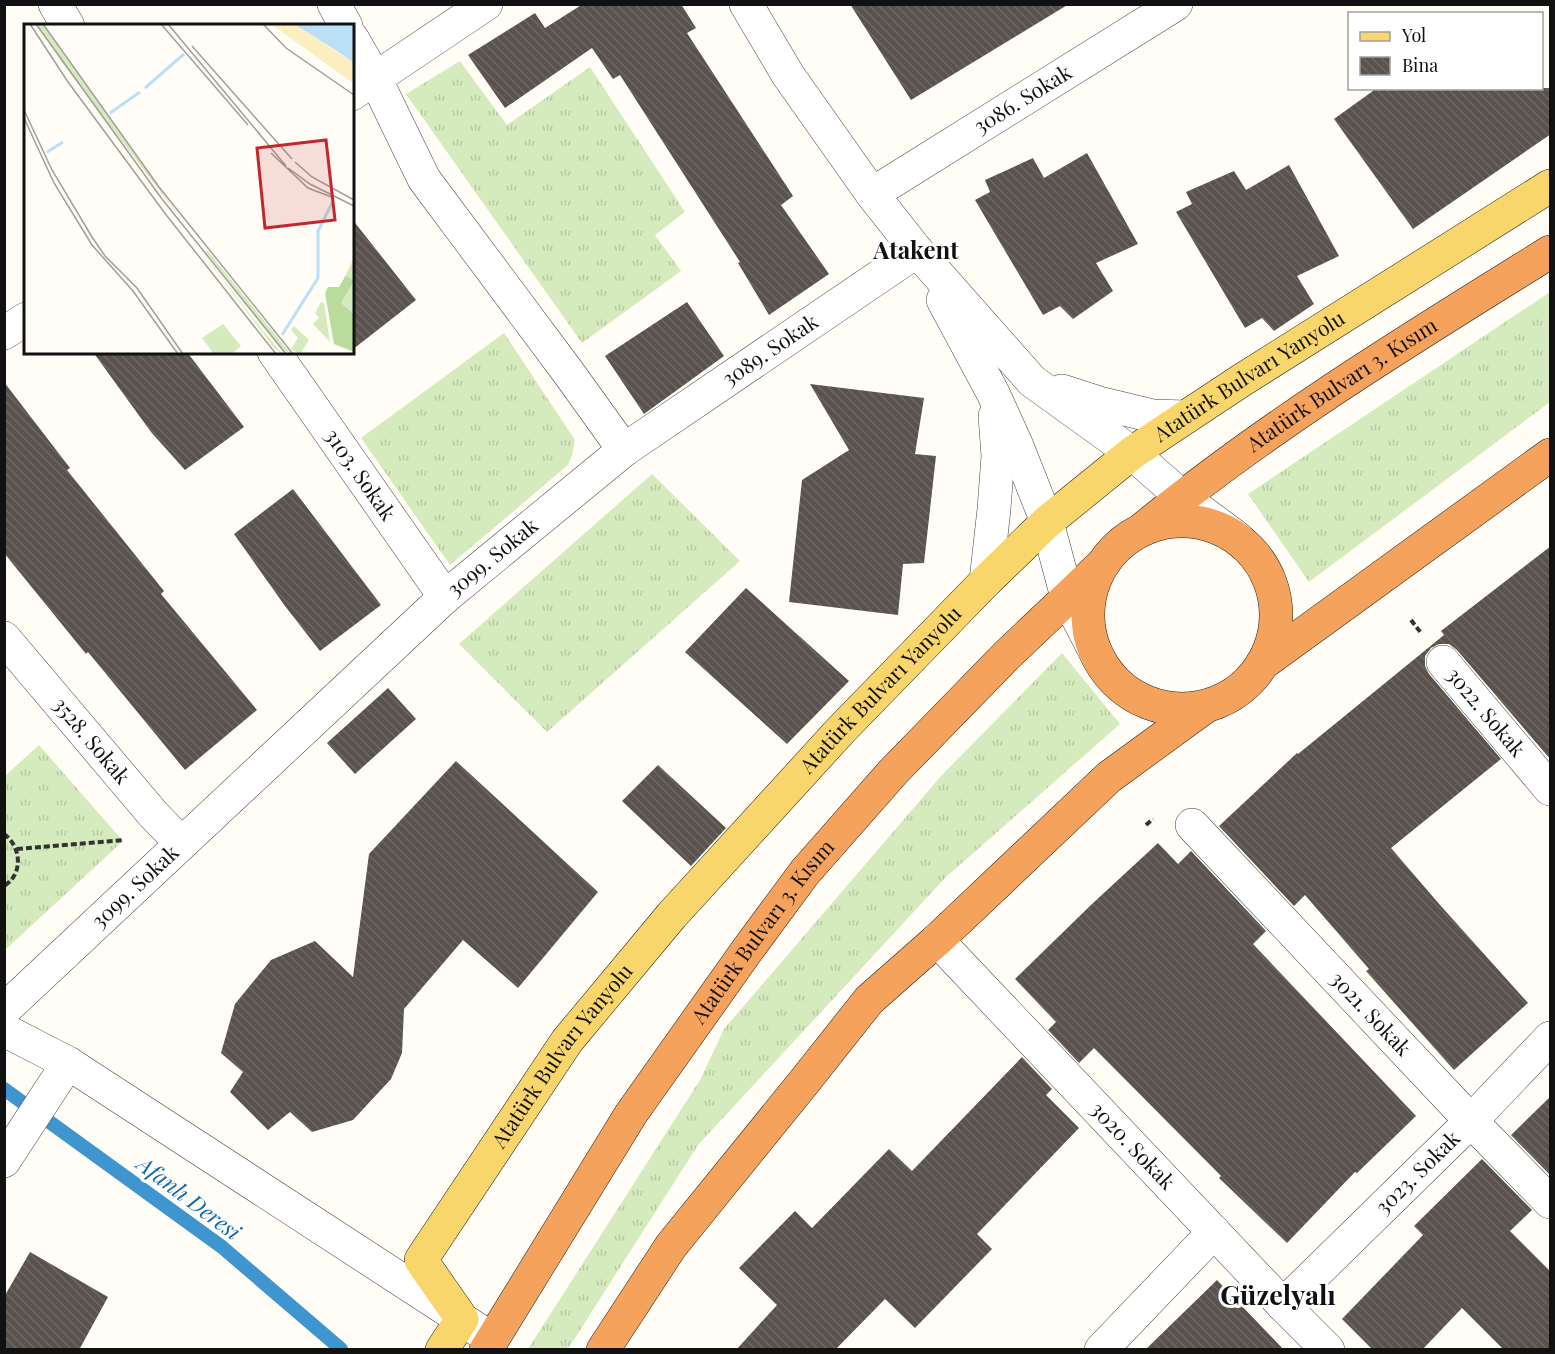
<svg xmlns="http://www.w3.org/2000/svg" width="1555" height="1354" viewBox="0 0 1555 1354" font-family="'Playfair Display',serif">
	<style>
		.grass { fill: url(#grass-tufts) }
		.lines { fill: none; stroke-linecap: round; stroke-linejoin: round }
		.stream { stroke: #3f96cf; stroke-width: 14 }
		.building { fill: url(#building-back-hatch) }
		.minor-casing { stroke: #444; stroke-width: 34 }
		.major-casing { stroke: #222; stroke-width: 34 }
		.highway-casing { stroke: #222; stroke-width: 34 }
		.path { stroke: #333; stroke-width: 4; stroke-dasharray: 6 3; stroke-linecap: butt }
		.minor { stroke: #fff; stroke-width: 33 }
		.major { stroke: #f9d66b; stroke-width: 33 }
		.highway { stroke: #f5a25d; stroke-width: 33 }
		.labels { text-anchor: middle; stroke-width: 6; stroke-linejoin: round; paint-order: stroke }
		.street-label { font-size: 21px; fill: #111; stroke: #fff }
		.water-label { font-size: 22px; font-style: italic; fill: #1768a6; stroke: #fff }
		.quarter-label { font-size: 24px; font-weight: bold; fill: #111; stroke: #fff }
		.district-label { font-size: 27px; font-weight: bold; fill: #111; stroke: #fff }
		.inset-river { fill: none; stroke: #b9e0f7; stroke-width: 3 }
		.inset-road { fill: none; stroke: #a09f9a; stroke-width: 1.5 }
		.view { fill: #c4262e; fill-opacity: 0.15; stroke: #c4262e; stroke-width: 3 }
		.inset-edge { fill: none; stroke: #111; stroke-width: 3 }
	</style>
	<defs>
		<pattern id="grass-tufts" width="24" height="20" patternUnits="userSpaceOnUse" patternTransform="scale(1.5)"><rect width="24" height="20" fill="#d5ebbd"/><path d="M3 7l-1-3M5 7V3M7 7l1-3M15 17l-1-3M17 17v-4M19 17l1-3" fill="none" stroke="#b6c8a1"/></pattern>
		<pattern id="building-back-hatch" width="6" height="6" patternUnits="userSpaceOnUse" patternTransform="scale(1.5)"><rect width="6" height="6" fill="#5a524d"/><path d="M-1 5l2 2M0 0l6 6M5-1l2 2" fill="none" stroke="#6d6662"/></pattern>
	</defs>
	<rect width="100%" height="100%" fill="#fffdf5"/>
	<path class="grass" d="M460,61l47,64 83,-58 95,145 -30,23 26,36 -99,72 -176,-249z
		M1550,292v110l-241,180 -61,-88z
		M504,333l71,107 -3,15 -4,10 -118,100 -89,-127z
		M652,474l88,87 -193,171 -88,-88z
		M1062,653l58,71 -174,153 -248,268 -130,204h-40l172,-269 24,-51 217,-253z
		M39,745l84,96 -118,109v-174z"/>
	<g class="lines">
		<path class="stream" d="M4,1089l218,158 119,102"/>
	</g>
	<path class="building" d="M583,4h98l15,24 -9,5 106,163 -12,9 48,69 -60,41 -31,-52 2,-1 -120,-187 -7,4 -21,-31 -87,60 -37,-53 67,-42 10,15z
		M850,4h219l-158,96z
		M1377,88h174v46l-138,95 -79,-110z
		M1087,153l51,91 -42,19 17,28 -40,28 -13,-13 -17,9 -68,-115 15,-8 -5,-12 48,-22 11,20z
		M1289,165l50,91 -42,20 17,28 -40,27 -12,-13 -17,10 -69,-116 16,-8 -6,-12 48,-21 12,19z
		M352,219l64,81 -64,50z
		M687,302l37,54 -80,58 -39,-58z
		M93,352h94l57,75 -59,43 -34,-38z
		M4,382l66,86 -3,2 97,121 -3,3 96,116 -72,60 -97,-118 -2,2 -82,-101z
		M810,384l114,14 -9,56 21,2 -12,107 -21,1 -5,51 -109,-13 13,-122 47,-30z
		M293,489l88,116 -61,46 -35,-45 -51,-72z
		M1551,546v214l-94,-110 -8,-6h-10l-8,4 -6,8v10l4,8 72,85 -110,89 49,57 88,98 -74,67 -88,-99 3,-2 -64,-74 -11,11 -75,-80 78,-73 1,1 146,-119 -3,-4z
		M746,588l103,93 -62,63 -102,-92z
		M388,688l28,31 -61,55 -28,-31z
		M456,761l142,131 -80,96 -55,-48 -59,69 -2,44 -11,26 -38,41 -41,12 -22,-20 -22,18 -38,-38 13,-20 -22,-19 14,-49 36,-44 44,-19 38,36 16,-123z
		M658,765l68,63 -35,38 -69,-65z
		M1158,843l20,21 13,-13 75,80 -13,13 163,172 -59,57 -2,-1 -68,71 -68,-65 2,-2 -127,-128 -15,15 -31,-33 8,-8 -41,-43 77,-75z
		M1022,1057l30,32 -6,6 33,33 -102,106 15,15 -77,79 -30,-29 -50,51h-99l41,-45 -38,-37 56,-57 17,17 77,-79 23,22z
		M1551,1096v80l-40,-41z
		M1482,1159l50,51 -22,21 41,41v78h-47l-42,-42 -40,42h-49l-31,-31 81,-84 -9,-9z
		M30,1252l78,45 -29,53h-75v-53z
		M1217,1280l67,70h-139z"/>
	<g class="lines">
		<g class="minor-casing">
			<g id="minor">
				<path d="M55,4l13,22"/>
				<path d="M334,4l12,22"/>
				<path d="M746,4l42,71 84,119 45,57 115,130 100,72 50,44 55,41"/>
				<path d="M352,94l134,-90"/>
				<path id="s1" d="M872,194l304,-190"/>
				<path d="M943,300l50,93 24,53 30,76 20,75 32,62"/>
				<path d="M4,333l22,-14"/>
				<path id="s2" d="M274,352l171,245"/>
				<path d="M1062,391l37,12 54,13 33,1"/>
				<path id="s3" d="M624,450l293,-199"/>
				<path d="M986,581l8,-72 4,-53 -3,-40"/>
				<path id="s4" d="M4,638l149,176 28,29"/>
				<path id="s5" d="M1443,662l107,127"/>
				<path id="s6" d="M1192,825l279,296 79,81"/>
				<path id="s7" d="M937,940l346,365 45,45"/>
				<path id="s8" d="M4,1010l441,-413 179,-147 -56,-78 -144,-193 -49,-101 -23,-40"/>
				<path d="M4,1030l64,33 424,276"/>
				<path d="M4,1161l64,-98"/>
				<path id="s9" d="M1283,1305l188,-184 79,-83"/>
				<path d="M1101,1350l113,-118"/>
			</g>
		</g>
		<g class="major-casing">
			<g id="major">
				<path id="s10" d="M442,1350l20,-31 -41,-59 146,-219 105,-126 169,-185 145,-149 61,-59 85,-69 54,-36 56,-37 308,-194"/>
			</g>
		</g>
		<g class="highway-casing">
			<g id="highway">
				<circle cx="1182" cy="615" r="94"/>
				<path id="s11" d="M1145,527c127,-104 267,-189 405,-275"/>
				<path d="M1262,664l288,-209"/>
				<path id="s12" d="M486,1350l145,-236 117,-165 57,-77 88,-100 113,-116 98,-93"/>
				<path d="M603,1350l68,-104 133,-164 65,-82 68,-60 172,-163 96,-70"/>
			</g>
		</g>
		<path class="path" d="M1411,620l10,13
			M1146,825l7,-6
			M4,834c17,12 20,40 0,52
			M17,849l107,-9"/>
		<use href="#minor" class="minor"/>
		<use href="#major" class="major"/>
		<use href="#highway" class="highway"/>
	</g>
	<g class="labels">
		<g class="street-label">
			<text dy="7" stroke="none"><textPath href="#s1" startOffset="178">3086. Sokak</textPath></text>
			<text dy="7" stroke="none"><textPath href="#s3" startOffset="177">3089. Sokak</textPath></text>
			<text dy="7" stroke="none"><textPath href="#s10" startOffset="1329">Atatürk Bulvarı Yanyolu</textPath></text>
			<text dy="7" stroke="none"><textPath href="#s11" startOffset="243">Atatürk Bulvarı 3. Kısım</textPath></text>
			<text dy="7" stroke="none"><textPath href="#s2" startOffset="150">3103. Sokak</textPath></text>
			<text dy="7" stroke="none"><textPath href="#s8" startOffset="666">3099. Sokak</textPath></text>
			<text dy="7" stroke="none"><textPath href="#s10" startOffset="843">Atatürk Bulvarı Yanyolu</textPath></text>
			<text dy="7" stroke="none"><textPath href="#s5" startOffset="66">3022. Sokak</textPath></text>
			<text dy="7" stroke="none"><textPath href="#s4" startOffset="135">3528. Sokak</textPath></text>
			<text dy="7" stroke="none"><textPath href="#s8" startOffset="180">3099. Sokak</textPath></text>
			<text dy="7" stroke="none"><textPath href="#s12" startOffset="502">Atatürk Bulvarı 3. Kısım</textPath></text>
			<text dy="7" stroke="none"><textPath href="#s6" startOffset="260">3021. Sokak</textPath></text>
			<text dy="7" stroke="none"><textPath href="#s10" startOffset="357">Atatürk Bulvarı Yanyolu</textPath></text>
			<text dy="7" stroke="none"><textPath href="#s7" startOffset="284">3020. Sokak</textPath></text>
			<text dy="7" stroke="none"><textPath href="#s9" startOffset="189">3023. Sokak</textPath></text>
		</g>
		<g class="water-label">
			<text transform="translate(189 1198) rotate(37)" y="8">Afanlı Deresi</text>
		</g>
		<g class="quarter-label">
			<text x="916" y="259">Atakent</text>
		</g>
		<g class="district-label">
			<text x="1278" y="1305">Güzelyalı</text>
		</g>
	</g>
	<g transform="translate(24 24)">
		<rect width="330" height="330" fill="#fffdf5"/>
		<path d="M13,0h5l145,203 -126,-166zM168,215l64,83 26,32 -8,-6zM181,227h3l83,103 -9,-5zM330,234v56l-13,-11 12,-22 -7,-7zM297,278l3,1 6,39 -17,-18 6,-6 -4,-5zM199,300l18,22 -9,8h-18l-12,-16zM270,302l15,14 -9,14 -9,-5 7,-11 -7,-8z" fill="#d5ebbd"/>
		<path d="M322,251l8,6 -13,22 13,11v38l-20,-8 -9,-51 3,-6h11z" fill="#b9dc9c"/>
		<path d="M270,0l60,39v21l-80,-58z" fill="#fbeec1"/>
		<path d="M270,0h60v39l-17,-12z" fill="#b9e0f7"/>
		<path class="inset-river" d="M121,64l39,-34M86,89l30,-21M23,128l16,-10M258,311l36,-57v-47l14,-28"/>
		<path class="inset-road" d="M6,0l38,58 99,134 109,138M12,0l126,175 124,155M19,0l116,163 134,167M137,0l87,101M144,0l118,142M239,0l23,24 68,47M168,22l100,113M0,86l28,60 40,67 13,19 32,32 46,66M0,94l30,65 38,62 41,46 45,63M247,129l37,35 26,10M271,138l17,15 42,23M264,144l22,16 44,22"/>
		<path class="view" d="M302,116l9,80 -70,8 -8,-80z"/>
		<rect width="330" height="330" class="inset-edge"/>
	</g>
	<rect width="1555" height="1354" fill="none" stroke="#111111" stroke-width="12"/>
	<rect x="1348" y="12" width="195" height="78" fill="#ffffff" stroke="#a0a0a0" stroke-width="1.5"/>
	<rect x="1360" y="32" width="30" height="9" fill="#f9d66b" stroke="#a0a0a0" stroke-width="1.5"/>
	<text x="1402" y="42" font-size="18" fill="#111111">Yol</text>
	<rect x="1360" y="57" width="30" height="18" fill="url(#building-back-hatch)" stroke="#a0a0a0" stroke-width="1.5"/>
	<text x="1402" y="72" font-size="18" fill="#111111">Bina</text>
</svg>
